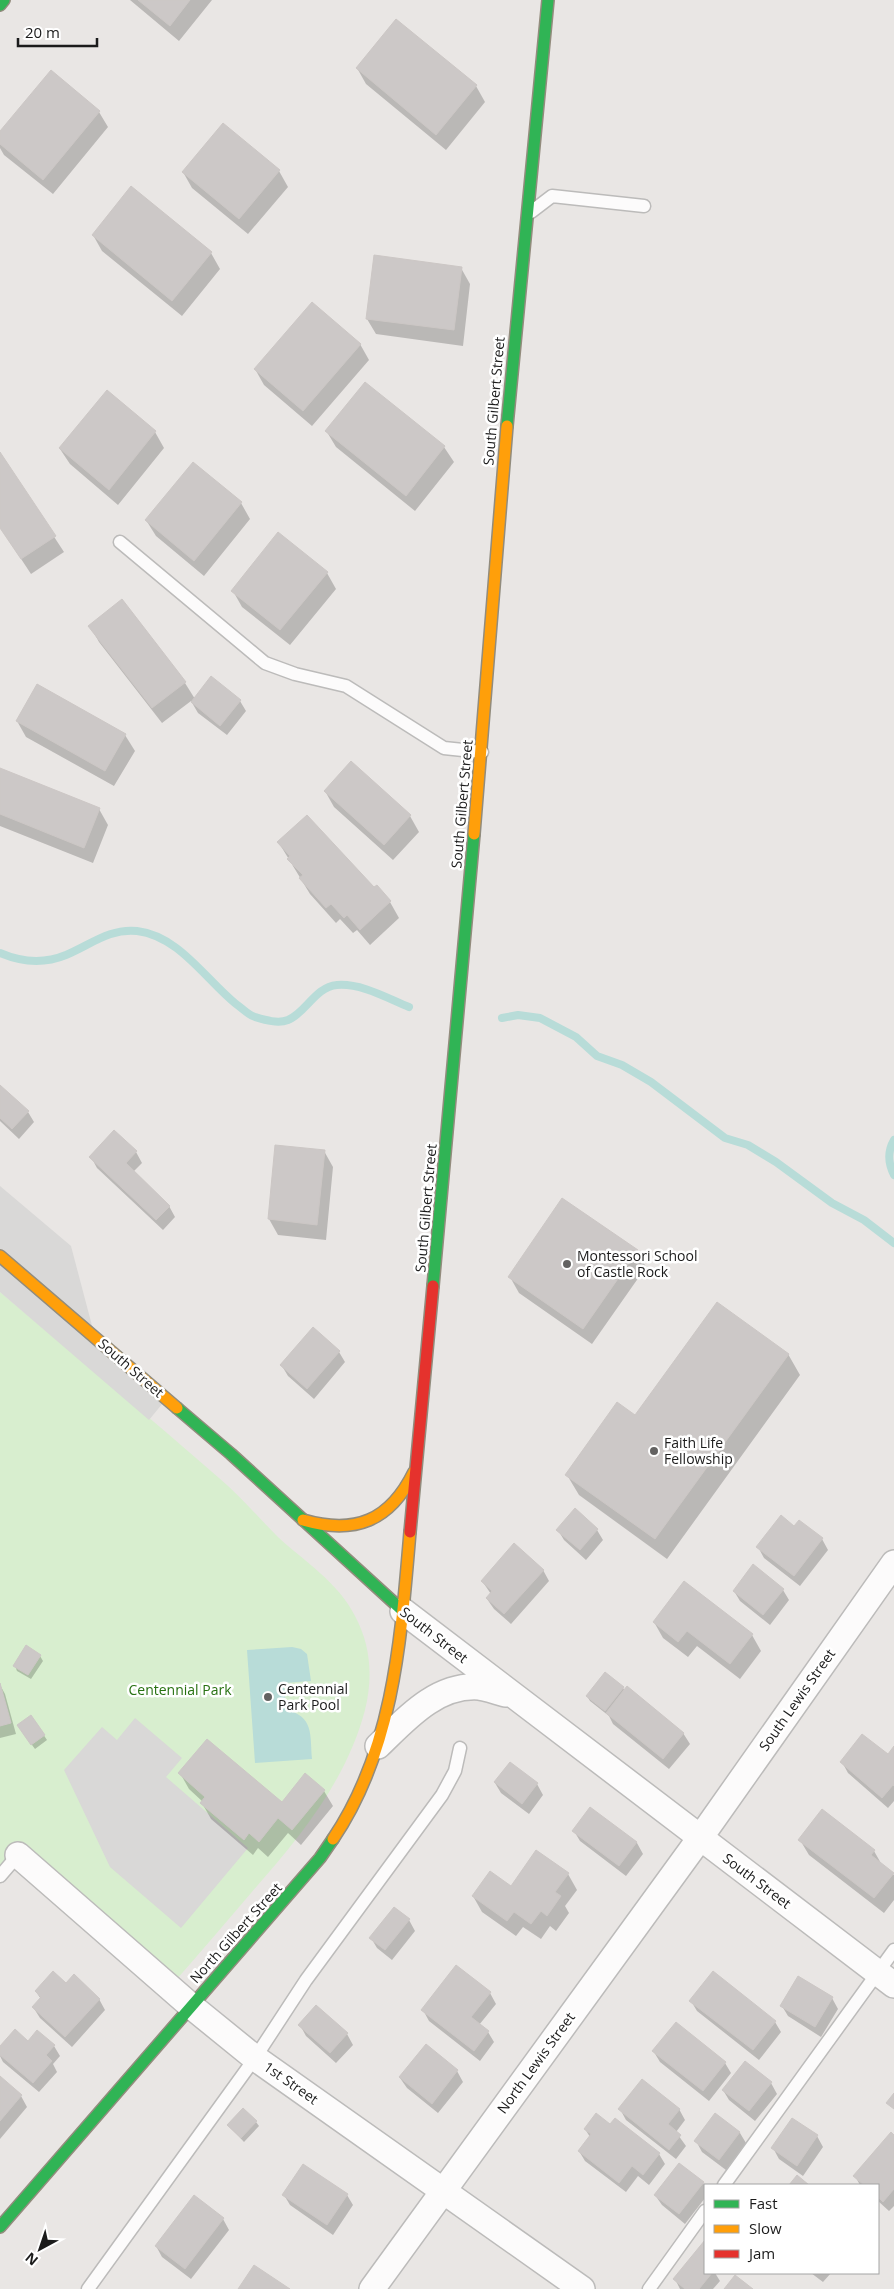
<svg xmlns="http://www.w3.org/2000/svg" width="894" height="2289" viewBox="0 0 894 2289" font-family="'Open Sans',sans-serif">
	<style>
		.park { fill: #d8eecf }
		.parking { fill: #d9d8d7 }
		.water { fill: #b8dcd8 }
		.shadow { fill: #0003 }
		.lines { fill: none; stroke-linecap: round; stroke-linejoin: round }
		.stream { stroke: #b8dcd8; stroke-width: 8 }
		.building { fill: #ccc8c7; stroke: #ccc7c5 }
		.lane-casing { stroke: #bcbbba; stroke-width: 15 }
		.street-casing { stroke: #bcbbba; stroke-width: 28 }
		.fast-casing { stroke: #928c7d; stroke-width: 14 }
		.slow-casing { stroke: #928c7d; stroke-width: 14 }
		.jam-casing { stroke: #928c7d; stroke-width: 14 }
		.lane { stroke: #fcfbfb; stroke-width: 12 }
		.street { stroke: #fcfbfb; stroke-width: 25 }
		.fast { stroke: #30b455; stroke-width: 11 }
		.slow { stroke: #ff9f0a; stroke-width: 11 }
		.jam { stroke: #e5322d; stroke-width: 11 }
		.poi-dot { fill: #636261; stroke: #fff; stroke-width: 2 }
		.labels { text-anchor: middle; stroke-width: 5; stroke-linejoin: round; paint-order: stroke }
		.street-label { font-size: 14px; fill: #1b1b1b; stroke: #fff }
		.poi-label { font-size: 14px; fill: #1b1b1b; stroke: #fff; text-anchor: start }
		.park-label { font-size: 14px; fill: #277111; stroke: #fff }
	</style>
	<rect width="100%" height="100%" fill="#e9e6e4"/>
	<path class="park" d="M0,1292c73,62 147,123 219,186 21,18 39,39 59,59 27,25 60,45 77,79 16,30 18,61 10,94 -19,72 -66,128 -114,183 -27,32 -54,63 -82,95l-150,-133 -19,21z"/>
	<path class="parking" d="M0,1186l71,60 24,91 72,61 -18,22 -149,-128z
		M135,1718l47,40 -16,19 82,71 -67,80 -71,-61 -46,-97 38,-43 15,13z"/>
	<path class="water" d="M292,1647l9,2 6,5 4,27 -27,2 2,27c28,6 24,25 26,49l-57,4 -8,-113z"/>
	<path class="shadow" d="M130,0h82l-33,41z
		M396,20l80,66 9,16 -39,48 -80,-66 -9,-16z
		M99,112l9,15 -55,67 -49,-39 -4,-7v-15z
		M279,171l9,16 -40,47 -56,-46 -9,-16z
		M132,188l79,65 9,16 -38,47 -80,-65 -9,-16z
		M461,268l9,16 -7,62 -87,-12 -9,-15z
		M360,344l9,16 -57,66 -48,-41 -9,-16z
		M107,392l48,40 9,16 -46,57 -48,-41 -10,-15z
		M327,432l117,15 10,15 -39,49 -79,-64z
		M0,454l64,98 -33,22 -31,-47z
		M241,503l9,16 -46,57 -48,-40 -10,-16z
		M327,573l9,16 -46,56 -48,-38 -9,-16z
		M90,626l95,57 10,16 45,2 6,10 -19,24 -29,-22 -7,-12 -29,22 -63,-81z
		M37,686l88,49 10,16 -21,35 -88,-49 -9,-16z
		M0,769l99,40 9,16 -15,38 -93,-37z
		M325,791l85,25 9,16 -26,28 -59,-53z
		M279,843l95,46 2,-2 14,15 9,16 -29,27 -13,-15 -4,3 -13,-14 -4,4 -26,-29z
		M0,1086l28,26 6,10 -15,17 -19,-18z
		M324,1151l9,16 -7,73 -48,-5 -9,-16z
		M136,1152l6,11 -9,9 36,34 6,11 -12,13 -66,-62 -6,-11z
		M637,1251l9,16 -54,77 -73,-51 -9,-16z
		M339,1352l6,10 -31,37 -26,-23 -6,-10z
		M788,1354l12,21 -133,184 -88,-64 -12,-20 68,-58z
		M799,1521l23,18 6,11 -28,36 -36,-28 -6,-11 37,-19z
		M558,1530h39l6,10 -17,20 -22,-20z
		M543,1570l6,11 -38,43 -17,-15 -7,-10 4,-5 -9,-13z
		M783,1590l6,10 -19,25 -30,-24 -6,-10z
		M654,1622l98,13 9,16 -21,28 -43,-33 -9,11 -25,-19z
		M40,1656l3,5 -12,18 -14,-8 -2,-5z
		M0,1685l5,9 11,40 -16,4z
		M623,1688l2,3 58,42 7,11 -21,25 -56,-45 -4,-8 -19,-15 -3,-5z
		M31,1716l16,24 -12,9 -14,-19z
		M894,1748v53l-6,7 -40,-35 -6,-11 46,-7z
		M510,1763l27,21 6,11 -14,19 -28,-21 -6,-10z
		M180,1773l102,30 42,-12 9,15 -32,39 -13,-12 -20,24 -10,-9 -5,7 -42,-36 -9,-16 1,-1 -14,-13z
		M590,1809l47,34 6,11 -17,22 -46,-35 -6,-10z
		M800,1840l74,11 8,14 12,10v25l-10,13 -75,-58z
		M568,1874l9,16 -12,16 4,7 -13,18 -6,-5 -9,13 -18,-12 -7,9 -34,-24 -9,-16z
		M409,1920l6,11 -23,29 -15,-12 -6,-10z
		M799,1978l33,20 6,11 -17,28 -33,-21 -6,-10z
		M66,1985l33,14 6,11 -33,37 -32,-29 -7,-11 8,-8 -5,-7z
		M490,1993l6,11 -17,21 9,7 6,10 -14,19 -51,-40 -6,-11z
		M691,2001l84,21 6,10 -22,28 -62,-49z
		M300,2025l47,9 6,11 -17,18 -30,-27z
		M28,2043l26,3 6,10 -7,8 4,8 -18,20 -36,-30 -3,-6v-8z
		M426,2046l31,25 6,11 -25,31 -31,-25 -7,-10z
		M654,2052l71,11 6,10 -22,28 -49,-39z
		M0,2078l21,18 6,11 -27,32z
		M771,2083l6,11 -22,27 -26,-21 -6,-10z
		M620,2109h59l6,11 -9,12 10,14 -10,13 -50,-39z
		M716,2115l24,18 6,10 -20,27 -24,-18 -6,-11z
		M256,2122l3,4 -15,16 -16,-17z
		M610,2126l49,28 6,10 -16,21 -11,-9 -12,16 -41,-31 -6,-10 11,-14 -5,-8z
		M817,2136l6,11 -20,29 -24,-17 -6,-11z
		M894,2136v70l-5,5 -11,-10v-16h-18l-5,-9z
		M703,2183l2,4v11l-20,26 -23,-19 -7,-10z
		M284,2195h63l6,10 -20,30 -43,-30z
		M195,2197l28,22 6,11 -38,49 -29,-22 -6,-11z
		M705,2242v31h10l5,8 -7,8h-33l-5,-10z
		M811,2273h20l-8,9z"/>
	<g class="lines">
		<path class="stream" d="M0,953c21,9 44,11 66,2 24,-10 44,-27 71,-24 42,5 68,48 99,73 6,4 12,11 19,13 10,3 23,7 33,3 18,-7 27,-33 49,-35 24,-2 50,13 72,22
			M502,1018l16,-3 22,3 36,19 21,19 25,9 29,17 74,56 23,7 28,17 56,41 32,17 30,23
			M894,1140c-7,12 -6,23 0,35"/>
	</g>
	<path class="building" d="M138,0h52l-20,26z
		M396,19l81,66 -41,50 -80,-67z
		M51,70l49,41 -57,69 -43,-36v-13z
		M223,123l57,47 -41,49 -57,-47z
		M131,186l81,66 -40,49 -80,-66z
		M374,255l88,12 -8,63 -88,-11z
		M312,302l49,42 -58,67 -49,-42z
		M365,382l80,64 -39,50 -81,-65z
		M107,390l49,41 -47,59 -50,-42z
		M0,452l56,84 -35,23 -21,-31z
		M193,462l49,40 -48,59 -49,-41z
		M278,532l50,40 -48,58 -49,-39z
		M122,599l64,83 -34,26 -64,-82z
		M211,676l30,24 -21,26 -29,-24z
		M37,684l89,50 -21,37 -89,-50z
		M351,761l60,54 -27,30 -60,-54z
		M0,768l100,40 -16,40 -84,-34z
		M307,815l67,72 3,-2 14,16 -31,29 -13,-15 -3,3 -13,-14 -5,4 -27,-30 4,-3 -16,-16 3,-3 -13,-14z
		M0,1085l29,26 -17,18 -12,-11z
		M114,1130l23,21 -11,12 44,43 -14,14 -67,-63z
		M275,1145l50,5 -8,75 -49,-6z
		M562,1198l76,52 -55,79 -75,-52z
		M717,1302l72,52 -134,185 -90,-64 52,-73 18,13z
		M313,1327l27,24 -33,38 -27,-24z
		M575,1508l23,21 -18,21 -24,-20z
		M781,1515l13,11 5,-6 24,18 -29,38 -38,-29z
		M514,1543l30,27 -40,44 -18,-16 6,-7 -11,-10z
		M753,1564l31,25 -21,26 -30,-24z
		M684,1581l69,53 -23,30 -43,-33 -9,11 -25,-20z
		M26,1645l15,10 -13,20 -15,-9z
		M605,1672l19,15 -19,24 -19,-15z
		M0,1683l11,40 -11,3z
		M627,1686l57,47 -21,26 -57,-46z
		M31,1715l14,20 -14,10 -14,-20z
		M862,1734l26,20 6,-8v40l-1,-1 -11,13 -42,-36z
		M207,1739l75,63 23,-29 20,17 -33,40 -14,-12 -19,24 -10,-9 -5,7 -44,-37 5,-6 -27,-24z
		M510,1762l28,21 -16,21 -28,-22z
		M590,1807l47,35 -18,24 -47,-35z
		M822,1809l53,41 -4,5 23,18 -20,25 -76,-58z
		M536,1850l33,23 -14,19 6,4 -14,20 -6,-5 -10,13 -17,-12 -7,9 -35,-25 18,-25 21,15z
		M394,1907l16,12 -25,31 -16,-12z
		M456,1965l35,27 -20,25 18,14 -15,20 -53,-41z
		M53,1971l13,12 8,-9 26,25 -35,38 -33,-30 9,-10 -6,-6z
		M713,1971l63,50 -23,29 -64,-49z
		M798,1976l35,21 -18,30 -35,-21z
		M316,2005l32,28 -18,20 -32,-28z
		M676,2022l50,40 -23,29 -51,-40z
		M15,2029l13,12 9,-11 18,15 -9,10 6,6 -19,22 -33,-28v-9z
		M426,2044l32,26 -26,34 -33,-27z
		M745,2061l27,21 -23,29 -27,-21z
		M0,2076l22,19 -22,26z
		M642,2079l38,30 -12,15 13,11 -12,15 -51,-41z
		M894,2093v16l-8,-6z
		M243,2108l14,13 -16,17 -14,-13z
		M596,2113l14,11 5,-6 45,35 -17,22 -11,-9 -13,17 -41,-32 13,-17 -7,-5z
		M715,2113l25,19 -21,28 -25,-19z
		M792,2118l26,17 -21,31 -26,-18z
		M891,2132l3,3v54l-11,13 -5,-5v-12h-14l-11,-9z
		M679,2163l25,19 -25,32 -25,-19z
		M303,2164l45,30 -21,31 -45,-30z
		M797,2175l12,10h-20z
		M194,2195l30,23 -39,51 -30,-23z
		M705,2240v33h7l-13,16h-14l-12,-10z
		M254,2265l36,24h-52z
		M735,2275l18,14h-29z"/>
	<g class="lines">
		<g class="lane-casing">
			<path id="lane" d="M531,212l21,-16 92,10
				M120,542l145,121 30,11 51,12 98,62 38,4
				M0,1876l18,-21
				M724,2185l170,-235
				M88,2289l167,-231 51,-78 136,-185 13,-24 5,-23
				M649,2289l56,-78"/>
		</g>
		<g class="street-casing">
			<path id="street" d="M403,1611l491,374
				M378,1746c27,-26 58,-62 101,-59 8,1 17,4 26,7
				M18,1855l173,151 64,52 327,231
				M372,2289l328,-451 194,-275"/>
		</g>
		<g class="fast-casing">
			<path id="fast" d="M0,5l4,-5
				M507,426l41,-426
				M433,1286l41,-452
				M177,1408l54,46 172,157
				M0,2227l320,-369 13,-19"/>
		</g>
		<g class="slow-casing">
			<path id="slow" d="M474,834l33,-408
				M0,1256l177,152
				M303,1520c52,15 87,1 111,-48
				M333,1839c61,-90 68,-202 77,-307"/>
		</g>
		<g class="jam-casing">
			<path id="jam" d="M410,1532l23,-246"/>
		</g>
		<use href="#lane" class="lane"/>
		<use href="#street" class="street"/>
		<use href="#fast" class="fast"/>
		<use href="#slow" class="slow"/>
		<use href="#jam" class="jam"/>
	</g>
	<g class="poi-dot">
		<circle cx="567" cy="1264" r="5"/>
		<circle cx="654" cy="1451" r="5"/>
		<circle cx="268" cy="1697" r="5"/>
	</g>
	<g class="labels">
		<g class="street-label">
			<text transform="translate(494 401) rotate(-85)" y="5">South Gilbert Street</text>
			<text transform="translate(462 804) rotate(-85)" y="5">South Gilbert Street</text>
			<text transform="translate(426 1208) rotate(-85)" y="5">South Gilbert Street</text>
			<text transform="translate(131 1368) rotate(41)" y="5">South Street</text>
			<text transform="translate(434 1635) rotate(38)" y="5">South Street</text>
			<text transform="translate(797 1700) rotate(-55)" y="5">South Lewis Street</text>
			<text transform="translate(757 1881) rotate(37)" y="5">South Street</text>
			<text transform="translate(236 1933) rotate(-48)" y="5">North Gilbert Street</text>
			<text transform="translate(536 2063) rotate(-54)" y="5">North Lewis Street</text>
			<text transform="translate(291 2083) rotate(35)" y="5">1st Street</text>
		</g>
		<g class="poi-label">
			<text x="577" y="1261">Montessori School<tspan x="577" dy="16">of Castle Rock</tspan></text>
			<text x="664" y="1448">Faith Life<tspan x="664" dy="16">Fellowship</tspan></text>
			<text x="278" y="1694">Centennial<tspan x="278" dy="16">Park Pool</tspan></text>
		</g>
		<g class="park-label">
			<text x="180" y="1695">Centennial Park</text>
		</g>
	</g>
	<rect x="704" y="2184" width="175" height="90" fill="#ffffff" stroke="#a4a4a4"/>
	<rect x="714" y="2200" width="25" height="8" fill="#30b455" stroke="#a4a4a4"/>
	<text x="749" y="2209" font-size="15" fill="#1b1b1b">Fast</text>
	<rect x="714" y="2225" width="25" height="8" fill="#ff9f0a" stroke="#a4a4a4"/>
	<text x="749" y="2234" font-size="15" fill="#1b1b1b">Slow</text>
	<rect x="714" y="2250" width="25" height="8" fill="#e5322d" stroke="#a4a4a4"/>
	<text x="749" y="2259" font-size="15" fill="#1b1b1b">Jam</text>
	<g transform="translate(40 2249) rotate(220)" stroke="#ffffff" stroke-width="4" paint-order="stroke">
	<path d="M0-4L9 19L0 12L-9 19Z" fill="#1b1b1b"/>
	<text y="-8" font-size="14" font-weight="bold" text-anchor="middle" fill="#1b1b1b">N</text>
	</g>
	<path d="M18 38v8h79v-8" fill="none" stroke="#1b1b1b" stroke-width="2.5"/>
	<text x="25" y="38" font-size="15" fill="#1b1b1b" stroke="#ffffff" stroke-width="4" paint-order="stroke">20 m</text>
</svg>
